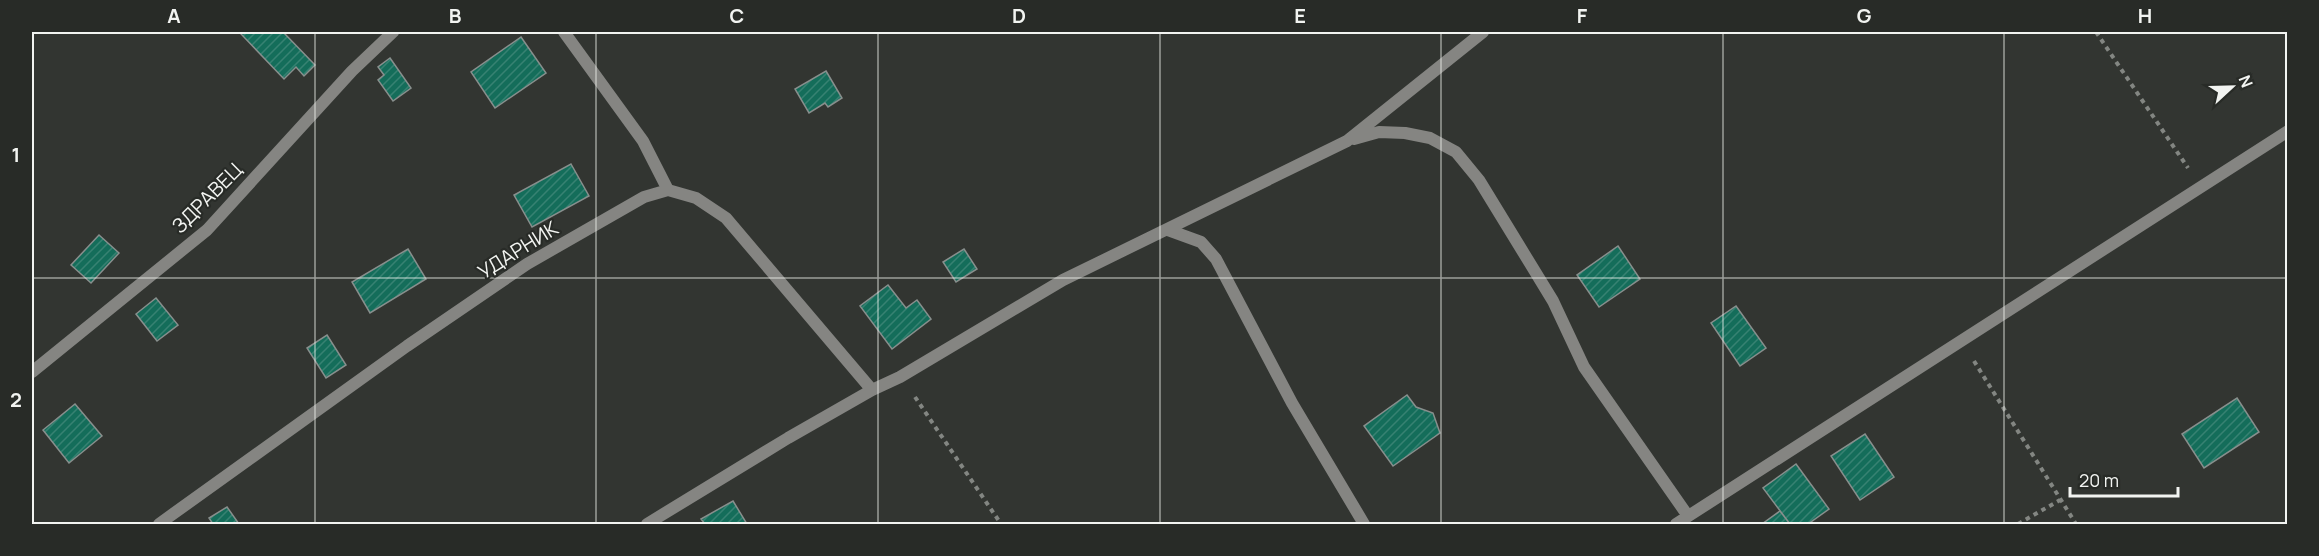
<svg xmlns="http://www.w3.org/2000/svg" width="2319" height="556" viewBox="0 0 2319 556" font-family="Manrope,sans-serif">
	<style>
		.building { fill: url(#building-hatch); stroke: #888f8d; stroke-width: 1.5 }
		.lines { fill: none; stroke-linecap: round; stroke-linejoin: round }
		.path { stroke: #838682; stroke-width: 4; stroke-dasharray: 4.5 4.5; stroke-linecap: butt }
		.street { stroke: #858582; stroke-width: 12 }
		.grid { fill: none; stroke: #f2f4f1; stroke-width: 1.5; stroke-opacity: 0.55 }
		.labels { text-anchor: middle; stroke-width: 4.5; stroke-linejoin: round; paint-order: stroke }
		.street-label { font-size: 20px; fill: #f2f4f1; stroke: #282b27 }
		.neatline { fill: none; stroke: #f2f4f1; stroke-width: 2 }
		.grid-label { font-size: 20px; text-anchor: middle; font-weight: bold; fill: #f2f4f1 }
	</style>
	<defs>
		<pattern id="building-hatch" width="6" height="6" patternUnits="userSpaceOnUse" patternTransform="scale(1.5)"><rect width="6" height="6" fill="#146d5a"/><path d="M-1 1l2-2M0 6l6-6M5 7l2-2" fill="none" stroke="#378272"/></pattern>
	</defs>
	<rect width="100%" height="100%" fill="#323531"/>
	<path class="building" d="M244,32h39l32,33 -11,11 -8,-9 -12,12 -43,-45z
		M521,37l25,36 -51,35 -24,-36z
		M390,58l21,30 -18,13 -15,-21 6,-5 -6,-8z
		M826,71l16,27 -14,9 -3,-4 -16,10 -14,-24z
		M571,164l18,32 -57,31 -18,-32z
		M99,235l20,18 -28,30 -20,-18z
		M1618,246l22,33 -41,28 -22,-32z
		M408,249l18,30 -56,34 -18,-31z
		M964,249l13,20 -21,13 -13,-20z
		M888,285l18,23 11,-8 14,19 -39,30 -32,-43z
		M156,298l22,27 -21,16 -21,-27z
		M1736,306l30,42 -26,18 -29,-43z
		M327,335l19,30 -20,13 -19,-30z
		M1407,395l9,12 17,6 7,20 -47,33 -29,-40z
		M2237,398l22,34 -55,36 -22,-34z
		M75,404l27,32 -33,27 -26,-33z
		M1865,434l29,43 -34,23 -29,-44z
		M1796,464l33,45 -21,15h-18l-27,-36z
		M733,501l14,23h-42l-4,-5z
		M227,507l12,17h-26l-4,-6z
		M1780,511l10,13h-28z"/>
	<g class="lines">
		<path class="path" d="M2096,32l92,136
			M1974,361l102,163
			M915,397l86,127
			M2018,524l42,-24"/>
		<path class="street" d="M564,32l79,109 25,49
			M1354,139l25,-7 26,1 25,5 26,14 23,28 74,121 31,66 104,149
			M1168,230l33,12 15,17 76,144 72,121
			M32,372l175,-142 145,-159 41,-39
			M159,524l248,-178 120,-82 117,-67 24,-7 28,8 30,20 146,172
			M647,524l141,-86 84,-48 28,-13 163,-97 284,-139 136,-109
			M1676,524l612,-393"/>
	</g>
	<path class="grid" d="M315,32v492M596,32v492M878,32v492M1160,32v492M1441,32v492M1723,32v492M2004,32v492M32,278h2256"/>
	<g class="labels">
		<g class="street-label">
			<text transform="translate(207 198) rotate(-45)" y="7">ЗДРАВЕЦ</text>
			<text transform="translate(518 250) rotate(-32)" y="7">УДАРНИК</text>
		</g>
	</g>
	<rect width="2319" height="556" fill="none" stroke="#282b27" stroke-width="66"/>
	<g transform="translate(2232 87) rotate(68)" stroke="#282b27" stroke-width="4.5" paint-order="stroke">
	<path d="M0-4.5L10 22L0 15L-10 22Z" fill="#f2f4f1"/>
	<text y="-9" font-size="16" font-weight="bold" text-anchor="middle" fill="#f2f4f1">N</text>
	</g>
	<path d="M2070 487v9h108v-9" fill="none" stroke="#f2f4f1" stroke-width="3"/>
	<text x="2079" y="487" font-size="18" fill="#f2f4f1" stroke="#282b27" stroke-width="4.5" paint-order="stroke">20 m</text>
	<rect x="33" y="33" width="2253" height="490" class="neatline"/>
	<g class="grid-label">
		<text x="174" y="23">A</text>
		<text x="455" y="23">B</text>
		<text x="737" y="23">C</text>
		<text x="1019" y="23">D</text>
		<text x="1300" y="23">E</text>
		<text x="1582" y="23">F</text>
		<text x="1864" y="23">G</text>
		<text x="2145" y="23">H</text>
		<text x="16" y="162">1</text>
		<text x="16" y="407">2</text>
	</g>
</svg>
